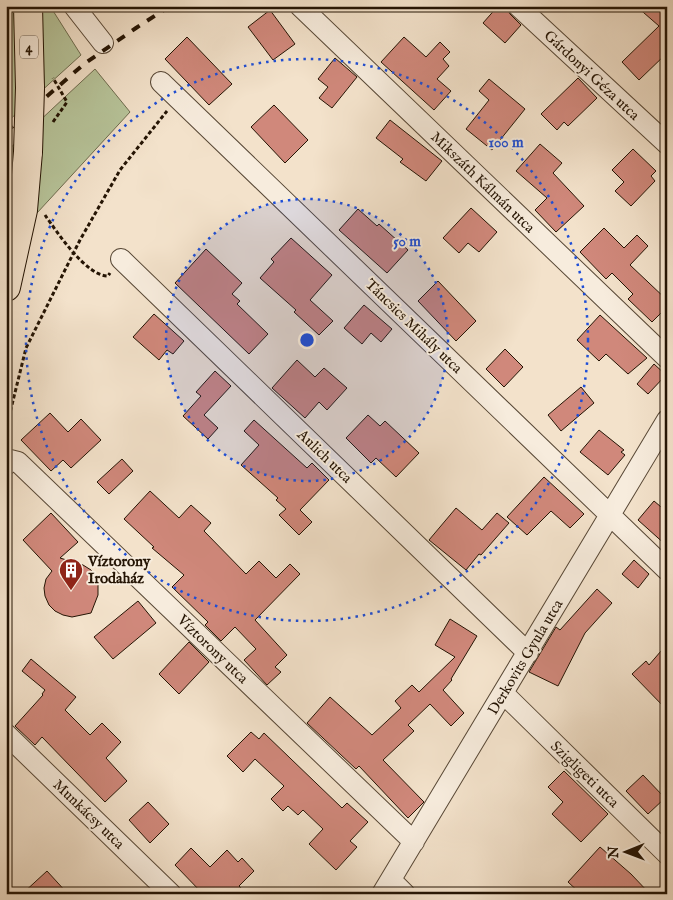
<svg xmlns="http://www.w3.org/2000/svg" width="673" height="900" viewBox="0 0 673 900" font-family="'IM FELL English',serif">
	<style>
		.green { fill: #b7c49a; stroke: #6e6c4f }
		.building { fill: #d0887b; stroke: #241404 }
		.lines { fill: none; stroke-linecap: round; stroke-linejoin: round }
		.minor-casing { stroke: #584836; stroke-width: 22 }
		.primary-casing { stroke: #241404; stroke-width: 30 }
		.path { stroke: #241404; stroke-width: 3; stroke-dasharray: 4 2.5; stroke-linecap: butt }
		.minor { stroke: #f7ecdd; stroke-width: 20 }
		.primary { stroke: #f3e2cb; stroke-width: 28 }
		.rail { stroke: #241404; stroke-width: 4; stroke-dasharray: 9 9; stroke-linecap: butt }
		.primary-bridge-casing { stroke: #241404; stroke-width: 30; stroke-linecap: butt }
		.primary-bridge { stroke: #f3e2cb; stroke-width: 28 }
		.ring { fill: none; stroke: #1d4ed8; stroke-width: 2.5; stroke-dasharray: 2.5 5 }
		.labels { text-anchor: middle; stroke-width: 4; stroke-linejoin: round; paint-order: stroke }
		.shield { fill: #f7ecdd; stroke: #635545; stroke-width: 1 }
		.shield-label { font-size: 14px; font-weight: bold; fill: #241404 }
		.street-label { font-size: 15px; fill: #241404; stroke: #f7ecdd }
		.poi-label { font-size: 15px; font-weight: bold; fill: #241404; stroke: #f7ecdd; text-anchor: start }
		.centre { fill: #1d4ed8; stroke: #f7ecdd; stroke-width: 2.5 }
		.ring-label { font-size: 15px; text-anchor: middle; font-weight: bold; fill: #1d4ed8; stroke: #f7ecdd; stroke-width: 4; stroke-linejoin: round; paint-order: stroke }
	</style>
	<rect width="100%" height="100%" fill="#f3e2cb"/>
	<filter id="stains"><feTurbulence type="fractalNoise" baseFrequency=".004" numOctaves="4"/><feColorMatrix values="0 0 0 0 .2 0 0 0 0 .09 0 0 0 0 .02 0 0 0 .5 -.17"/></filter>
	<radialGradient id="worn" r=".72"><stop offset=".6" stop-color="#630" stop-opacity="0"/><stop offset="1" stop-color="#630" stop-opacity=".3"/></radialGradient>
	<path class="green" d="M6,6h44l31,49 -75,68z
		M95,69l35,43 -93,101 -31,-5v-56z"/>
	<path class="building" d="M498,6h8l4,8 11,11 -16,18 -22,-20z
		M636,6h25l6,5v42l-28,27 -17,-18 37,-36z
		M270,10l25,34 -22,16 -25,-33z
		M187,37l45,47 -23,21 -44,-46z
		M404,37l22,20 14,-15 10,10 -7,7 6,7 -12,13 14,12 -17,19 -53,-48z
		M335,58l22,19 -25,31 -13,-10 9,-11 -10,-8z
		M578,78l19,20 -29,28 -4,-4 -7,8 -16,-16z
		M489,79l36,30 -33,41 -26,-21 23,-29 -10,-9z
		M274,105l34,35 -23,23 -34,-36z
		M390,120l52,41 -16,20 -26,-19 3,-3 -27,-21z
		M540,144l22,19 -9,10 31,33 -28,26 -21,-22 12,-12 -31,-27z
		M633,149l23,22 -5,5 4,5 -24,25 -16,-15 9,-9 -12,-12z
		M471,208l26,24 -18,20 -11,-9 -9,10 -16,-15z
		M358,209l19,17 2,-2 29,26 -21,23 -48,-43z
		M604,228l20,20 13,-13 11,11 -18,19 37,35v7l-15,15 -24,-23 5,-5 -21,-21 -6,6 -26,-27z
		M291,238l41,37 -22,25 23,21 -14,14 -25,-23 2,-2 -36,-32 14,-16 -3,-3z
		M206,249l36,34 -10,11 8,7 -3,3 31,30 -19,20 -74,-71z
		M438,281l38,40 -20,20 -38,-40z
		M364,305l28,24 -11,13 -10,-9 -9,11 -18,-16z
		M154,314l30,27 -11,13 -6,-4 -8,10 -26,-23z
		M600,315l47,43 -19,16 -22,-20 -7,7 -22,-21z
		M505,349l18,18 -19,20 -18,-18z
		M297,360l18,17 9,-9 23,20 -20,22 -8,-8 -14,16 -33,-30z
		M654,364l12,11 -18,19 -11,-10z
		M215,371l16,15 -27,29 14,13 -10,11 -25,-23 18,-20 -5,-4z
		M581,387l13,16 -33,28 -13,-16z
		M50,413l18,19 13,-13 20,21 -30,28 -8,-8 -12,11 -30,-31z
		M368,415l12,11 5,-5 34,32 -23,24 -20,-19 -5,5 -25,-25z
		M254,420l53,48 5,-5 17,17 -29,30 12,12 -13,13 -20,-20 7,-6 -10,-9 2,-2 -37,-33 18,-20 -15,-14z
		M599,430l25,20 -3,2 4,3 -17,20 -28,-23z
		M122,459l11,12 -24,23 -12,-12z
		M544,477l40,37 -14,14 -19,-17 -24,24 -20,-18z
		M150,491l29,27 12,-13 20,18 -7,8 42,43 13,-13 17,17 14,-14 10,10 -45,46 32,35 -12,12 6,5 -14,13 -23,-25 12,-11 -21,-22 -14,14 -16,-16 3,-3 -36,-35 12,-12 -32,-27 2,-1 -30,-28z
		M654,501l13,11v34l-29,-26z
		M456,508l26,22 15,-17 12,10 -28,32 -2,-1 -13,16 -37,-30z
		M51,513l27,29 -18,16 23,7 8,5 5,7 2,8v10l-7,18 -19,4 -9,-2 -8,-4 -6,-6 -4,-9 -1,-8 2,-9 6,-8 -29,-31z
		M634,560l15,14 -11,14 -16,-14z
		M597,589l15,14 -27,30 -27,53 -29,-14 27,-45 4,3z
		M138,601l18,22 -43,36 -19,-22z
		M450,619l27,17 -26,43 1,1 -9,10 21,23 -13,13 -21,-22 -22,21 6,6 -31,29 41,42 -16,16 -49,-52 -3,3 -49,-46 23,-26 42,38 29,-27 -6,-7 17,-16 7,7 36,-35 -20,-12z
		M189,642l20,20 -30,32 -20,-20z
		M667,644v66l-35,-36 14,-13 3,4z
		M31,659l45,38 -11,13 25,25 12,-12 19,19 -15,16 21,23 -22,21 -63,-65 -7,8 -20,-19 28,-31 -1,-1 3,-4 -23,-19z
		M251,732l8,7 5,-6 78,75 5,-5 21,19 -18,19 7,6 -21,23 -27,-26 14,-15 -20,-19 -5,5 -10,-9 -5,5 -12,-12 13,-13 -29,-27 -12,13 -16,-16z
		M564,771l44,43 -27,28 -29,-28 11,-12 -15,-15z
		M643,775l22,23 -17,16 -22,-23z
		M148,802l21,22 -19,19 -21,-23z
		M600,847l31,27 19,20h-69l-13,-12z
		M191,848l19,19 17,-17 11,12 4,-4 12,13 -15,15 8,8h-44l-28,-29z
		M47,871l21,23h-46z"/>
	<g class="lines">
		<g class="minor-casing">
			<path id="minor" d="M74,6l29,37
				M300,6l367,352
				M518,6l149,138
				M161,82l506,488
				M121,259l407,394
				M6,465l4,-5 8,2 396,380
				M504,694l163,160
				M6,734l165,160
				M391,880l14,14
				M382,894l285,-474"/>
		</g>
		<g class="primary-casing">
			<path id="primary" d="M28,6l2,82
				M6,287l17,-77 5,-58"/>
		</g>
		<path class="path" d="M53,122l14,-20 -14,-24
			M45,215c12,17 41,61 63,61l2,-3
			M8,443l-1,-18 19,-77 54,-108 40,-70 47,-59"/>
		<use href="#minor" class="minor"/>
		<use href="#primary" class="primary"/>
		<path class="rail" d="M6,132l78,-68 52,-36 34,-22"/>
		<g class="primary-bridge-casing">
			<path id="primary-bridge" d="M28,152l2,-64"/>
		</g>
		<use href="#primary-bridge" class="primary-bridge"/>
	</g>
	<circle cx="307" cy="340" r="141" fill="#1d4ed8" fill-opacity=".12"/>
	<g class="ring">
		<circle cx="307" cy="340" r="141"/>
		<circle cx="307" cy="340" r="281"/>
	</g>
	<defs>
		<g id="building-pin" transform="scale(1.25)"><path d="M0 17L-7.5 6A9.5 9.5 0 1 1 7.5 6Z" fill="#8f2418" stroke="#f7ecdd"/><path d="M-4-6H4V6H1V3H-1V6H-4ZM-2.5-4.3h1.7v1.8h-1.7ZM.8-4.3h1.7v1.8H.8ZM-2.5-1h1.7V.8h-1.7ZM.8-1h1.7V.8H.8Z" fill="#fff"/></g>
	</defs>
	<g fill-rule="evenodd">
		<use href="#building-pin" x="71" y="570"/>
	</g>
	<g class="labels">
		<rect class="shield" x="20" y="35.5" width="18" height="23" rx="4"/>
		<g class="shield-label">
			<text x="29" y="52">4</text>
		</g>
		<g class="street-label">
			<text transform="translate(592 75) rotate(43)" y="5">Gárdonyi Géza utca</text>
			<text transform="translate(483 182) rotate(44)" y="5">Mikszáth Kálmán utca</text>
			<text transform="translate(414 326) rotate(44)" y="5">Táncsics Mihály utca</text>
			<text transform="translate(325 456) rotate(44)" y="5">Aulich utca</text>
			<text transform="translate(213 649) rotate(44)" y="5">Víztorony utca</text>
			<text transform="translate(525 657) rotate(-59)" y="5">Derkovits Gyula utca</text>
			<text transform="translate(585 774) rotate(44)" y="5">Szigligeti utca</text>
			<text transform="translate(89 814) rotate(44)" y="5">Munkácsy utca</text>
		</g>
		<g class="poi-label">
			<text x="88" y="566">Víztorony<tspan x="88" dy="17">Irodaház</tspan></text>
		</g>
	</g>
	<circle cx="307" cy="340" r="8" class="centre"/>
	<g class="ring-label">
		<text x="506" y="147">100 m</text>
		<text x="407" y="246">50 m</text>
	</g>
	<rect width="673" height="900" fill="none" stroke="#f3e2cb" stroke-width="25"/>
	<rect x="8" y="8" width="658" height="885" fill="none" stroke="#241404" stroke-width="2.5"/>
	<rect x="12" y="12" width="648" height="875" fill="none" stroke="#241404"/>
	<g transform="translate(626 852) rotate(269)" stroke="#f7ecdd" stroke-width="4" paint-order="stroke">
	<path d="M0-4L9 19L0 12L-9 19Z" fill="#241404"/>
	<text y="-8" font-size="14" font-weight="bold" text-anchor="middle" fill="#241404">N</text>
	</g>
	<rect width="100%" height="100%" filter="url(#stains)"/>
	<rect width="100%" height="100%" fill="url(#worn)"/>
</svg>
